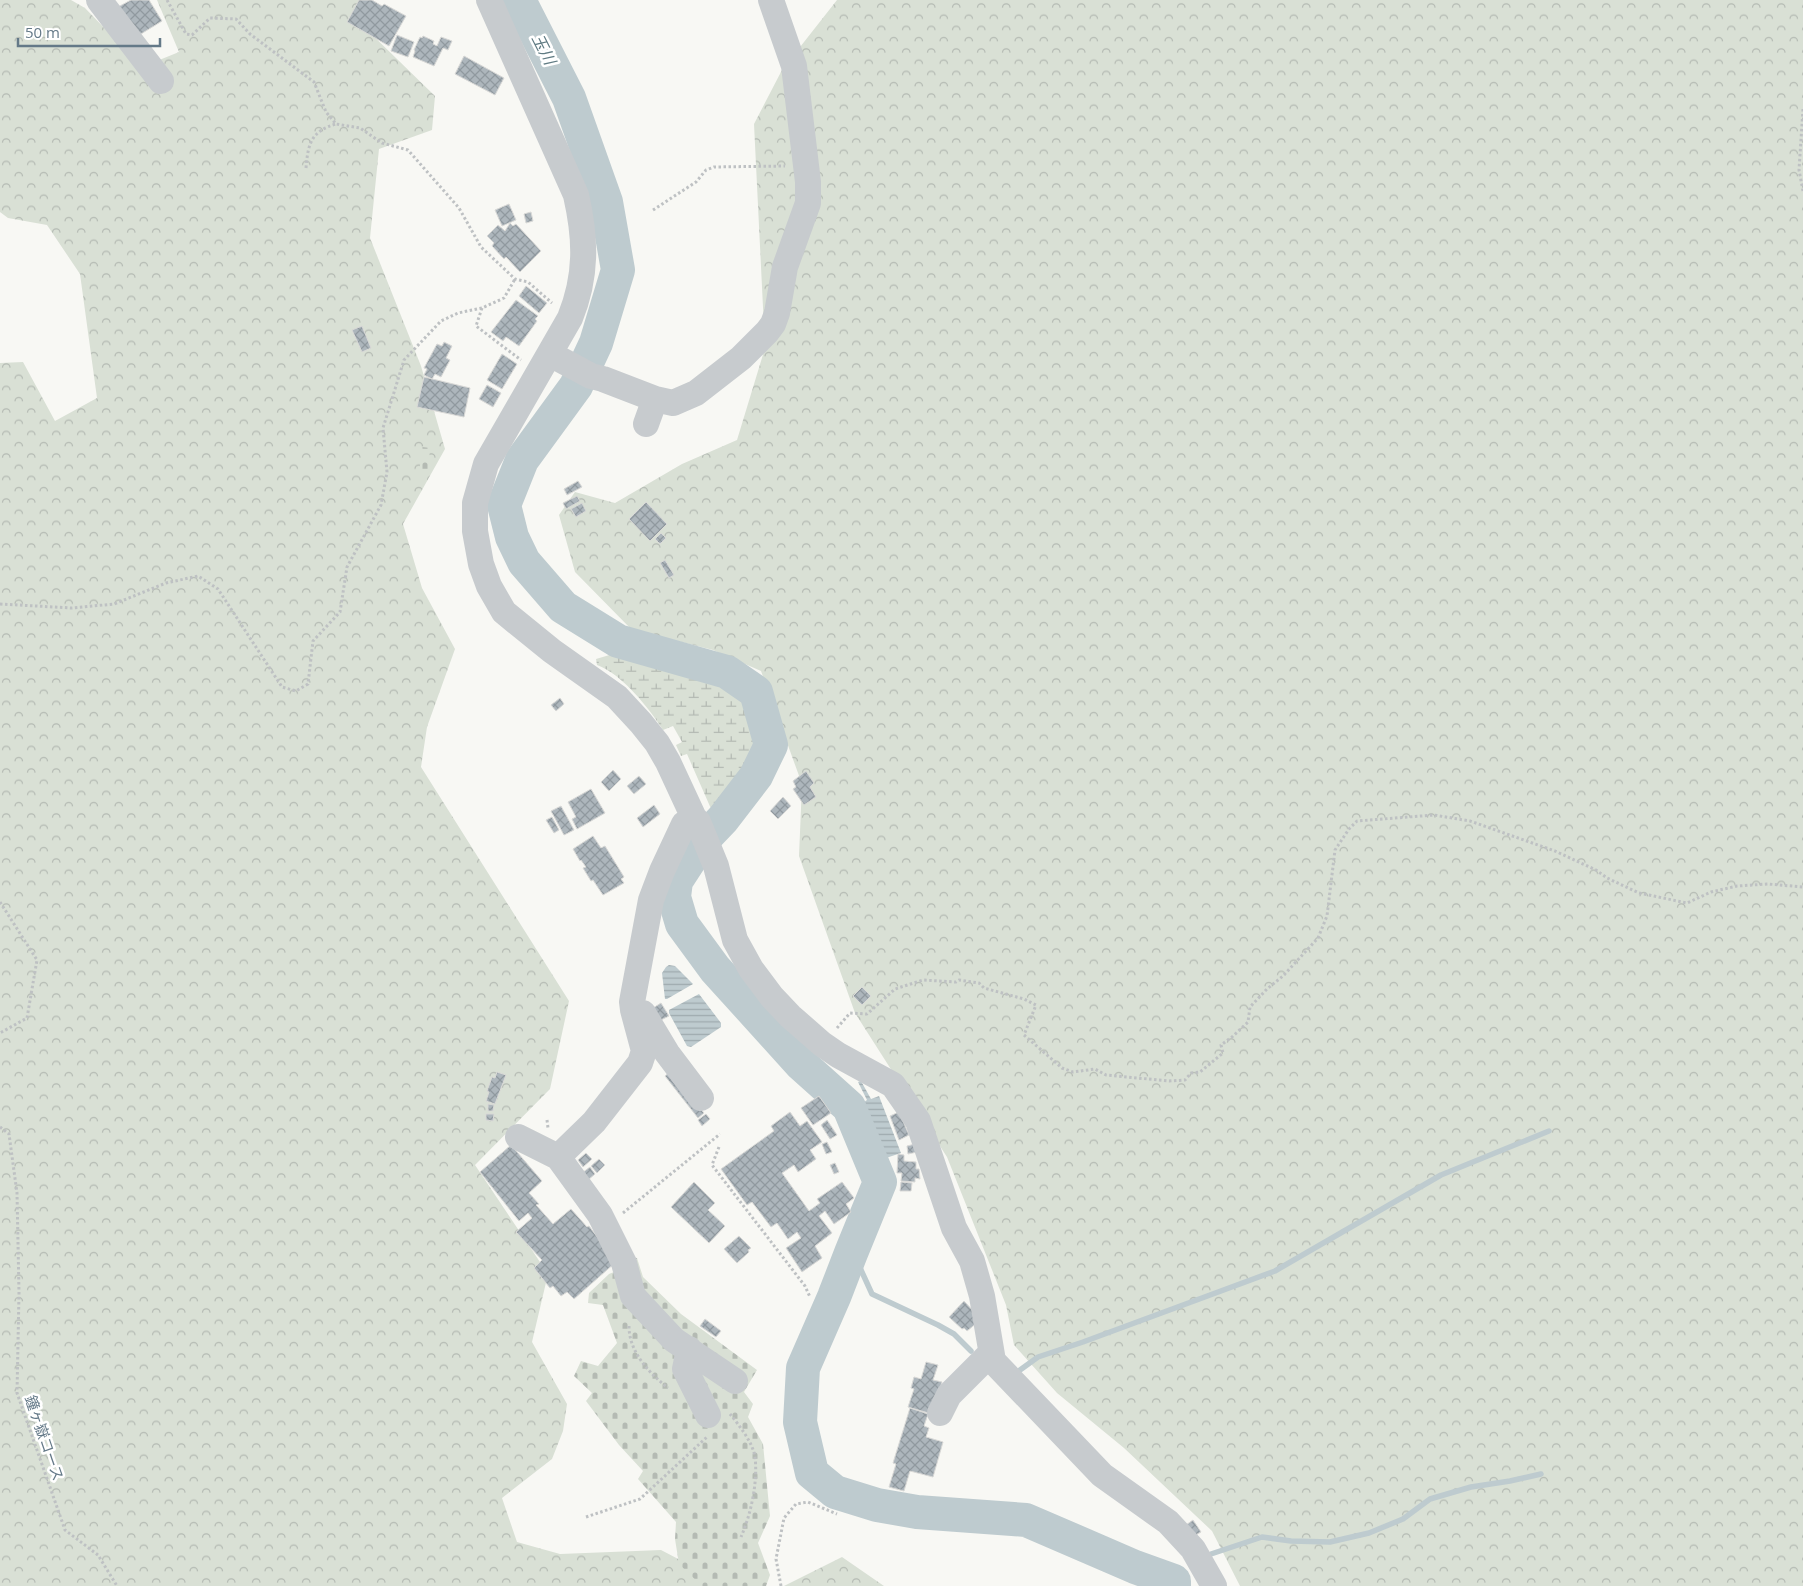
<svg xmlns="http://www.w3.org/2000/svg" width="1803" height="1586" viewBox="0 0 1803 1586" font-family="'Open Sans','Noto Sans JP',sans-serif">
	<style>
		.forest { fill: url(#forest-crowns) }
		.wetland { fill: url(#wetland-marsh) }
		.cemetery { fill: url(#cemetery-stones) }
		.water { fill: url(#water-rules) }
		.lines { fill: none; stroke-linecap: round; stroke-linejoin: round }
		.stream { stroke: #becbcf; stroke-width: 5.5 }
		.river { stroke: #becbcf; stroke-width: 34 }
		.building { fill: url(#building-cross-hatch); stroke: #d9d9d7 }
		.path { stroke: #bec1c3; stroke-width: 3; stroke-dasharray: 2.5 2.5; stroke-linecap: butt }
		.minor { stroke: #c7cbce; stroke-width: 26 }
		.labels { text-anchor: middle; stroke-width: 5; stroke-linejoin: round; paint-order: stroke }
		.street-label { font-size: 15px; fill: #647988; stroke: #fff }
		.water-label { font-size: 16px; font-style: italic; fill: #607b83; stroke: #fff }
	</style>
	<defs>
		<pattern id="forest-crowns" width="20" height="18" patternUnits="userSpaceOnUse" patternTransform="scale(1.25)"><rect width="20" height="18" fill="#d9e0d5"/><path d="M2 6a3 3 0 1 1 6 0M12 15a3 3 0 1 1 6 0" fill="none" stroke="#b4bab3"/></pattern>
		<pattern id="wetland-marsh" width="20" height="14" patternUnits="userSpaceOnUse" patternTransform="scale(1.25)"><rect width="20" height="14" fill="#d9e0d5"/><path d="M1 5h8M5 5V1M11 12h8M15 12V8" fill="none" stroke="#b4bab3"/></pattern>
		<pattern id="cemetery-stones" width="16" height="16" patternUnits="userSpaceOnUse" patternTransform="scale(1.25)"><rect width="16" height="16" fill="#d9e0d5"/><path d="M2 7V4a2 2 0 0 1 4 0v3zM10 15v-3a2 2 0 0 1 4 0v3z" fill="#b4bab3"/></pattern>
		<pattern id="water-rules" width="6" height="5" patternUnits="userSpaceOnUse" patternTransform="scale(1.25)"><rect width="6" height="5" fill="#becbcf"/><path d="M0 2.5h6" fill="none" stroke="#9eaaae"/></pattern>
		<pattern id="building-cross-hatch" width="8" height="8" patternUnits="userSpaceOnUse" patternTransform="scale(1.25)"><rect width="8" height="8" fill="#adb6bc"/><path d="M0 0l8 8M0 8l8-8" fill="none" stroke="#90999f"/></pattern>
	</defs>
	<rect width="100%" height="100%" fill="#f8f8f4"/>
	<path class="forest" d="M0,0h71l14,8 57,59 37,-15 -22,-52h205l-2,23 75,73 -3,34 -53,19 -9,89 51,128 24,83 -42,75 19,64 33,61 -28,78 -6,40 148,234 -19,88 -75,76 73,109 -16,68 35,62 -4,27 -11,28 -50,39 15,44 43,12 101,-4 69,36h-730v-1223l23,-1 32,59 42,-23 -17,-124 -33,-49 -39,-7 -8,-6z
		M837,0h966v1586h-563l-28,-55 -88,-83 -67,-55 -43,-48 -8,-40 -59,-148 -92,-144 -56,-157 3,-72 -41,-113 -48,-21 -82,-21 -56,-57 -16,-57 16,-23 40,11 67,-39 55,-24 28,-92 -11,-224 28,-54z
		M842,1557l42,29h-100z"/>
	<path class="wetland" d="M623,651l53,18 32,3 19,7 13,10 18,71 -14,25 -32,26 -25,-57 -6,2 -5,-11 6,-3 -9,-16 -10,4c-14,-22 -41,-56 -66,-65l-1,-6z"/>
	<path class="cemetery" d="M422,447l8,1 -2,27 -9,-1z
		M629,1257l8,1 6,19 38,37 76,56 -13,22 9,12 -5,13 15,27 7,72 -12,27 12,32 -4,11h-64l-23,-22 -4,-25 1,-17 -38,-43 5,-8 -24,-26 -33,-44 6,-8 -18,-17 7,-15 17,5 19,-23 -14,-38 -15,-2 1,-10 20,-19 12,-5z"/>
	<path class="water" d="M669,965l6,1 18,18 -26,15h-2l-3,-26 4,-6z
		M699,994l22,29v4l-30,20 -4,-1 -18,-33v-3z
		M861,1081l10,18 8,-3 22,57 -15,5 -22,-56 3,-2 -9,-18z"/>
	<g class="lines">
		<path class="stream" d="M851,1253l5,6 16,35 66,31 16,9 17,17
			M1020,1370l18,-13 45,-15 192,-71 166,-96 108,-44
			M1211,1554l51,-17 29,4 39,1 39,-9 34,-14 27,-20 41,-12 39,-6 31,-7"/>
		<path class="river" d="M519,0l50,98 37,104 12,68 -22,73 -20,43 -54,74 -18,45 8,32 12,25 39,45 55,34 109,31 29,20 15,53 -15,31 -33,43 -21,22 -26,40 -2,16 8,27 33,45 86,95 48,43 31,75 -29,71 -17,44 -31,71 -3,54 12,51 23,19 42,13 40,7 109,8 109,47 39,14v5"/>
	</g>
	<path class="building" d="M131,0h18l13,21 -26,16 -18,-30z
		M359,0h13l10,6 2,-2 22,12 -17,30 -42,-24z
		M397,35l17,7 -6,15 -17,-6z
		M423,36l11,5 -1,3 4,2 4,-9 11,4 -4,9 -5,-2 -9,18 -21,-9 2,-6 -1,-1 6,-13 2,1z
		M464,56l40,22 -9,17 -40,-21z
		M509,204l7,16 -14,6 -7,-16z
		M531,212l2,9 -7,2 -2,-9z
		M510,223l3,3 3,-2 25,27 -21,21 -14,-15 -2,2 -12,-13 2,-3 -7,-7 11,-11 7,6z
		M526,286l21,17 -8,10 -20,-17z
		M516,300l22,16 -3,3 2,2 -18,25 -13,-9 -3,4 -12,-9z
		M362,326l9,22 -9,4 -10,-22z
		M444,342l8,4 -6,12 4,2 -9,17 -6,-3 -3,5 -8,-4 3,-6 -3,-1 13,-24 5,2z
		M502,354l15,10 -15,25 -15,-9z
		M424,377l46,11 -6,29 -47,-10z
		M487,385l14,8 -8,14 -14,-8z
		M578,481l4,6 -15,8 -3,-6z
		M577,496l3,5 -14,8 -3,-6z
		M646,502l21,22 -17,17 -21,-22z
		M582,503l4,8 -10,6 -5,-8z
		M661,533l5,5 -6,6 -5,-5z
		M665,560l9,15 -5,3 -9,-15z
		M560,698l4,6 -8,7 -5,-6z
		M613,770l8,9 -12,12 -8,-9z
		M806,771l8,12 -4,4 6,10 -12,8 -11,-16 3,-2 -3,-6z
		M639,776l7,8 -12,10 -7,-8z
		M591,789l14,24 -28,16 -5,-10 4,-2 -8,-15z
		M783,797l8,9 -13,13 -8,-8z
		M654,805l6,9 -17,13 -6,-9z
		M561,806l13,24 -10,5 -13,-24z
		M552,817l7,13 -5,3 -8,-13z
		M593,836l8,12 4,-2 19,31 -3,2 3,4 -21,12 -10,-15 -2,1 -8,-13 3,-1 -5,-7 -1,1 -7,-12z
		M862,987l9,9 -9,9 -9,-9z
		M661,1003l8,13 -12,6 -7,-12z
		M497,1072l9,3 -11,29 -9,-3 3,-9 -2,-1 5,-14 3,1z
		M670,1072l34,41 -6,5 -33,-42z
		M819,1096l12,17 -18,12 -12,-17z
		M488,1104l6,1 -1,6h-5z
		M790,1112l10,14 7,-5 15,21 -12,8 6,9 -18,13 -4,-7 -12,8 27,38 11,-8 -3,-4 25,-17 12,16 -8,6 5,8 -17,12 -9,-13 -6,5 13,17 -17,13 7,12 -20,14 -16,-24 15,-10 -4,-6 -9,7 -11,-16 -6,4 -19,-25 -5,3 -26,-36 53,-38 -3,-5z
		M899,1112l10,23 -10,5 -9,-24z
		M486,1114h8l-1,7 -7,-1z
		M706,1114l4,5 -8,7 -4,-6z
		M827,1120l10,15 -7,4 -9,-14z
		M827,1142l5,10 -6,2 -4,-10z
		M915,1144l2,8 -9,2 -1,-8z
		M511,1145l31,36 -13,12 10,11 -3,1 17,19 18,-15 16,18 2,-1 27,36 -42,37 -7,-7 -6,4 -8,-10 -3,2 -16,-20 8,-8 -26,-28 16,-14 -4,-5 -9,8 -39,-49z
		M586,1153l6,6 -9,8 -5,-7z
		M898,1154l6,1v6l12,1v7h3l1,10 -5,-1v4l-14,-1 1,-8h-5z
		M599,1159l6,6 -8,8 -6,-7z
		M835,1163l4,9 -5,2 -4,-9z
		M590,1167l5,7 -7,6 -6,-7z
		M694,1182l21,21 -7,7 17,16 -16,17 -38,-36z
		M901,1182l11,1 -1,8h-11z
		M739,1236l12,12 -3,2 1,2 -12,11 -13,-14z
		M964,1301l12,13 2,8 -11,9 -3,-3 -2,1 -13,-12z
		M705,1319l16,12 -5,6 -16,-11z
		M926,1362l12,3 -5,15 9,2 -10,32 -24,-7 6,-18 -3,-1 3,-11 7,2z
		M910,1408l18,6 -4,12 5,2 -3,9 17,5 -10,35 -23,-6 -6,20 -15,-4 7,-23 -3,-1z
		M1193,1520l8,12 -7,4 -8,-11z"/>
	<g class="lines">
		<path class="path" d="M167,0l19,34 6,1 18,-17 26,1 14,15 64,48 12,30 10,12 24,4 22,15 26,7 51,58 22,39 34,32 13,3 24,21
			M1803,109l-4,61 4,21
			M306,168c2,-24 5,-37 30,-44
			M653,210l43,-28 10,-12 8,-3 71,-1
			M482,308l-6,18 45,34
			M0,604l72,4 42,-4 52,-21 32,-7 20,13 64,98 14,4 12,-7 5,-43 27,-29 7,-45 34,-62 6,-33 -4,-44 21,-68 37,-39 17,-8 24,-5 22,-10 11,-19
			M0,902l37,58 -10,58 -27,15
			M837,1028l13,-15 17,1 28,-25 28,-9 33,2 3,-2 20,3 5,5 40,11 12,6 -12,30 38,33 11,4 22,-3 11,6 63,6 16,-1 6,-7 9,-1 23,-19 -2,-8 11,-8 16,-15 2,-15 17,-18 16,-13 35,-38 9,-22 8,-66 14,-21 8,-8 77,-6 36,6 85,30 41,19 11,8 32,15 48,10 24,-11 26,-6 31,-2 35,3
			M547,1120l1,8
			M0,1127l9,7 8,59 2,100 -2,100 48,137 33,25 19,31
			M719,1147l-7,18 93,121 5,11
			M623,1213l97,-79
			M629,1326c0,26 20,47 39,62
			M730,1414c9,11 23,29 25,43 3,25 -4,57 -14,80
			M586,1517l54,-18 67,-62
			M781,1586l-5,-27 8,-41 12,-14 12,-2 29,12"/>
		<path class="minor" d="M99,0l62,81
			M489,0l87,195c10,44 11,81 -6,123l-84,146 -11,39v28l6,33 8,22 15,26 48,39 65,46 24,26 16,20 11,19 26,56 4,4 18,44 19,74 16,29 21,28 18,19 32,28 16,11 55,30 25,36 36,107 18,33 10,35 11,65 109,114 66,47 25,27 21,37
			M550,354l41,22 12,3 52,20 -9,25
			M655,399l18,4 23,-10 45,-35 26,-26 6,-8 4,-11 8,-46 23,-64v-21l-14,-116 -23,-66
			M643,1013l24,40 34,45
			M518,1137l40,20 42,58 24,48 9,33 41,44 61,41
			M558,1157l36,-35 46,-59 4,-12 -11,-41 -1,-8 19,-102 11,-29 22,-47 10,-6
			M689,1349l-4,20 23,46
			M940,1413l9,-18 42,-42"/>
	</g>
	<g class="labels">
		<g class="street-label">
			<text transform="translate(44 1438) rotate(71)" y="5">鐘ヶ嶽コース</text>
		</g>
		<g class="water-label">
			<text transform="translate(544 49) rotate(63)" y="6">玉川</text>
		</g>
	</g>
	<path d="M18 38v8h142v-8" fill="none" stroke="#647988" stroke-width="2.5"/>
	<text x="25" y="38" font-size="15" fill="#647988" stroke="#ffffff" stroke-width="4" paint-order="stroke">50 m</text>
</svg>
